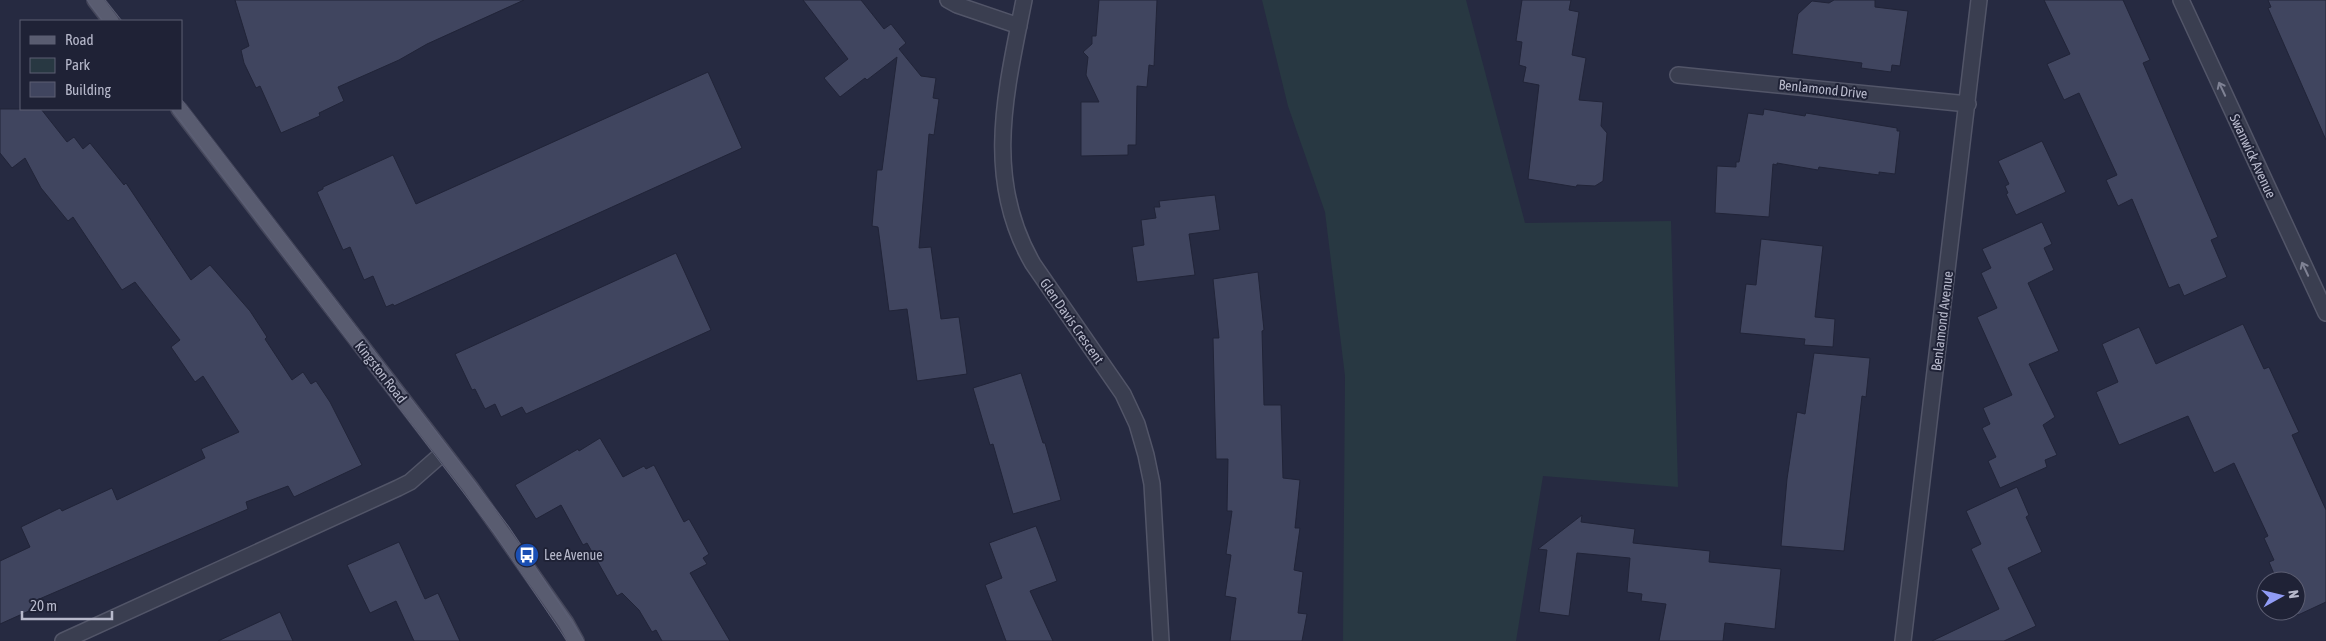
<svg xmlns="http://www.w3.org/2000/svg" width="2326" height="641" viewBox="0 0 2326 641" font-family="'Asap Condensed',sans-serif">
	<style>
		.green { fill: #283842 }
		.building { fill: #40455f; stroke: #212438 }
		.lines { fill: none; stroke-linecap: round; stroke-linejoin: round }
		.minor-casing { stroke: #525568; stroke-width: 18 }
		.major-casing { stroke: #44465a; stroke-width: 18 }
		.minor { stroke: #3a3e50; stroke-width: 15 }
		.major { stroke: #595c70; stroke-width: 15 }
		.tram { stroke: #5d6077; stroke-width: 1 }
		.oneway { stroke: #7f8294 }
		.labels { text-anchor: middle; stroke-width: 4; stroke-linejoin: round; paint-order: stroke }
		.street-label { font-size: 14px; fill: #b7b9cb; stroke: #1f2236 }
		.poi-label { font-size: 14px; fill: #b7b9cb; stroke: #1f2236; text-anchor: start }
	</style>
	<rect width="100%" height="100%" fill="#262a41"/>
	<path class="green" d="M1262,0h204l59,223 146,-2 7,266 -135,-11 -27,165h-173l2,-265 -20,-164 -37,-106z"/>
	<path class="building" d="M235,0h289l-97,44 -28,16 -61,27 6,14 -25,12 1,3 -39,17 -21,-47 -4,2 -12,-25 -3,-13 8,-4z
		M803,0h58l23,29 7,-5 15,19 -7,6 22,27 15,2 -3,20 6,1 -5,36 -5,-1 -10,114 12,-1 10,72 18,-2 8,57 -50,7 -10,-72 -18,2 -11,-84 -6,-1 5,-56h5l15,-113 -30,23 -2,-2 -25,19 -16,-19 24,-19z
		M1099,0h58l-3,66 -5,-1 -2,22 -10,-1 -1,59h-8v10l-47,1v-54h18l-13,-27 2,-18 -5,-5 9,-8v-8h4z
		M1522,0h49l-2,10 10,2 -7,43 14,3 -7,42 24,2 -2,24 6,7 -4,48 -8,5 -18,-1 -1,2 -48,-8 11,-94 -16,-3 3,-15 -7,-2 3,-23 -6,-1z
		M1834,0h41v7l33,4 -8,55 -8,-1 -1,7 -30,-4 1,-5 -70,-9 6,-40 14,-13 17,2z
		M2044,0h79l27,60 -7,3 75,174 -7,3 16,37 -43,19 -5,-12 -10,4 -37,-89 -14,7 -12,-26 11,-5 -38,-82 -15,7 -17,-36 23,-10z
		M2268,0h58v140l-58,-132 3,-1z
		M708,72l34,76 -348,158 -1,-2 -7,3 -13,-31 -9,4 -14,-33 -7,3 -26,-58 6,-3v-2l70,-32 23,49z
		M0,109h41l26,33 7,-5 9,12 7,-6 34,42 2,-2 65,97 19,-15 40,46 17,26 -2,2 27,41 11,-8 8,12 5,-3 14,21 32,63 -68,32 -6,-11 -42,16 2,7 -211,91 3,6 -40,18v-63l30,-14 -9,-20 39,-19 2,3 50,-23 5,12 88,-42 -4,-9 38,-17 -36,-56 -8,6 -24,-35 9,-7 -45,-58 -13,8 -49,-73 -5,4 -27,-33 -16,-30 -13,10 -12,-15z
		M1764,109l41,7 1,-3 91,15v3h3l-5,43 -16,-2v3l-60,-8 -1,3 -41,-7v2l-4,-1 -4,53 -54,-4 2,-47 19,1v-5h3l9,-49 15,2z
		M2042,141l24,51 -50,23 -10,-21 2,-1 -3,-7 4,-2 -11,-23z
		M1215,195l5,35 -31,4 6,41 -58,7 -5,-35 12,-2 -3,-25 15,-2 -2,-11h6l-1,-6z
		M2042,222l10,22 -8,4 10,22 -26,13 31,68 -30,13 26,53 -12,8 14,30 -12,5 2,7 -47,21 -12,-27 8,-4 -14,-29 8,-4 -7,-16 29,-13 -35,-78 20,-9 -16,-35 10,-5 -9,-19z
		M1761,239l62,7 -8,71 20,2 -2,28 -29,-2 1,-6 -65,-6 6,-49 10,1z
		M676,253l35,77 -185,84 -4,-7 -21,10 -6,-13 -10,5 -10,-20 -3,1 -17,-36z
		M1258,272l6,58 -2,1 2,74h17l2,73 17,2 -5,48h5l-6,42 9,2 -5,41 9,1 -5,27h-72l6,-43 -11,-2 6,-41 -5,-1 6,-43h-5l1,-52h-12l-3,-121h6l-6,-59z
		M2243,324l21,45 5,-2 30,65 -7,3 34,75v92l-28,13 -2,-4v-30h-19l-8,-19 5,-2 -10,-22 4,-2 -34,-73 -20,10 -26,-57 -69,29 -23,-53 22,-10 -16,-38 37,-17 17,37z
		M1814,353l56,5 -4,39 -4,-1 -18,155 -63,-5 6,-67 10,-67 8,2z
		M1021,373l22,70h2l16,57 -48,14 -20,-70 -3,1 -17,-57z
		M600,438l23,39 21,-11 2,3 8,-4 30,57 5,-3 20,35 -6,4 4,6 -17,9 40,68h-68l-6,-11 -4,2 -13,-22 -17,-17 -5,3 -30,-53 -4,2 -22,-40 -25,14 -21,-34 63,-36 1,2z
		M2017,487l12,28 -3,2 16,35 -34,16 28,58 -32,15h-72l67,-32 -28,-60 10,-5 -15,-33z
		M1582,515l-1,7 54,7 -2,14 77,8 -1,11 72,7 -6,60 -50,-6 -2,18h-64l7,-37 -25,-3 1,-7 -15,-2 3,-34 -53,-5 -8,63 -30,-4 8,-62 -9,-1z
		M1036,526l21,55 -27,10 23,50h-47l-21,-56 17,-7 -13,-35z
		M399,542l26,57 13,-6 22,48h-46l-18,-40 -26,12 -23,-48z
		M280,612l13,29h-75z"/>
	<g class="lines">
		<g class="minor-casing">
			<path id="minor" d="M948,0l9,5 62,21
				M1024,0c-18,91 -41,178 9,264l90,130 14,30 9,31 6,29 9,157
				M2181,0l145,313
				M1678,75l290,29
				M63,641l335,-153 12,-6 33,-29
				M1903,641l76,-641"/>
		</g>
		<g class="major-casing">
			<path id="major" d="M95,0l16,21
				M179,109l291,378 96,136 10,18"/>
		</g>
		<use href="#minor" class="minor"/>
		<use href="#major" class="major"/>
		<path class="tram" d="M87,0l16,21
			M105,0l17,21
			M181,99l328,428 75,114
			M172,109l323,425 72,107"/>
	</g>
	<defs><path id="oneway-shaft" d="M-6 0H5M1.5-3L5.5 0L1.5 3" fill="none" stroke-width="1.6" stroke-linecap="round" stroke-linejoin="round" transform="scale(1.25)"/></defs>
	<g class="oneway">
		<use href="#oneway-shaft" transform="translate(2222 89) rotate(-115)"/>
		<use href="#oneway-shaft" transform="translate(2305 269) rotate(-115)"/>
	</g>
	<defs>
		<g id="bus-disc" transform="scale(1.25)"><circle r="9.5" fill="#1a4fb4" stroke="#1f2236"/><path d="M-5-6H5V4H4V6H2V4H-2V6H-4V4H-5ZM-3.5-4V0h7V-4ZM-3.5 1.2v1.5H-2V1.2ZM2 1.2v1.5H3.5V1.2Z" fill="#fff"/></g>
	</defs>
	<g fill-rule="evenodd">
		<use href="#bus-disc" x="527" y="555"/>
	</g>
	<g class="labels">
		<g class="street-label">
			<text transform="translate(1823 89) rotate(6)" y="5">Benlamond Drive</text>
			<text transform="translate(2253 156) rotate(65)" y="5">Swanwick Avenue</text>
			<text transform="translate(1072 321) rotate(55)" y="5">Glen Davis Crescent</text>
			<text transform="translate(1942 321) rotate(-83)" y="5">Benlamond Avenue</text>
			<text transform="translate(381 372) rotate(52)" y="5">Kingston Road</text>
		</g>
		<g class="poi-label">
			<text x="544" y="560">Lee Avenue</text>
		</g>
	</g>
	<rect x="20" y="20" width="162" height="90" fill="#1f2236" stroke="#5c5e72"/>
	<rect x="30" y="36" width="25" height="8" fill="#595c70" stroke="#5c5e72"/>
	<text x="65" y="45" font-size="15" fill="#b7b9cb">Road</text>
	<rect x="30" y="58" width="25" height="15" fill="#283842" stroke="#5c5e72"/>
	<text x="65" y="70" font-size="15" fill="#b7b9cb">Park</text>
	<rect x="30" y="82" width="25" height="15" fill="#40455f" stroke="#5c5e72"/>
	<text x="65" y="95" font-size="15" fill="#b7b9cb">Building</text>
	<g transform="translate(2281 596) rotate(82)"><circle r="24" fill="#1f2236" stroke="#5c5e72"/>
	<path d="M0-4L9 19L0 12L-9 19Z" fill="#919cf6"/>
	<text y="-8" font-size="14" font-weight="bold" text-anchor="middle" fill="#b7b9cb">N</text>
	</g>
	<path d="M22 611v8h90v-8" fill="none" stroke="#b7b9cb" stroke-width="2.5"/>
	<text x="30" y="611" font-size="15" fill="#b7b9cb" stroke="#1f2236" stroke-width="4" paint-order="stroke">20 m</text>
</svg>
